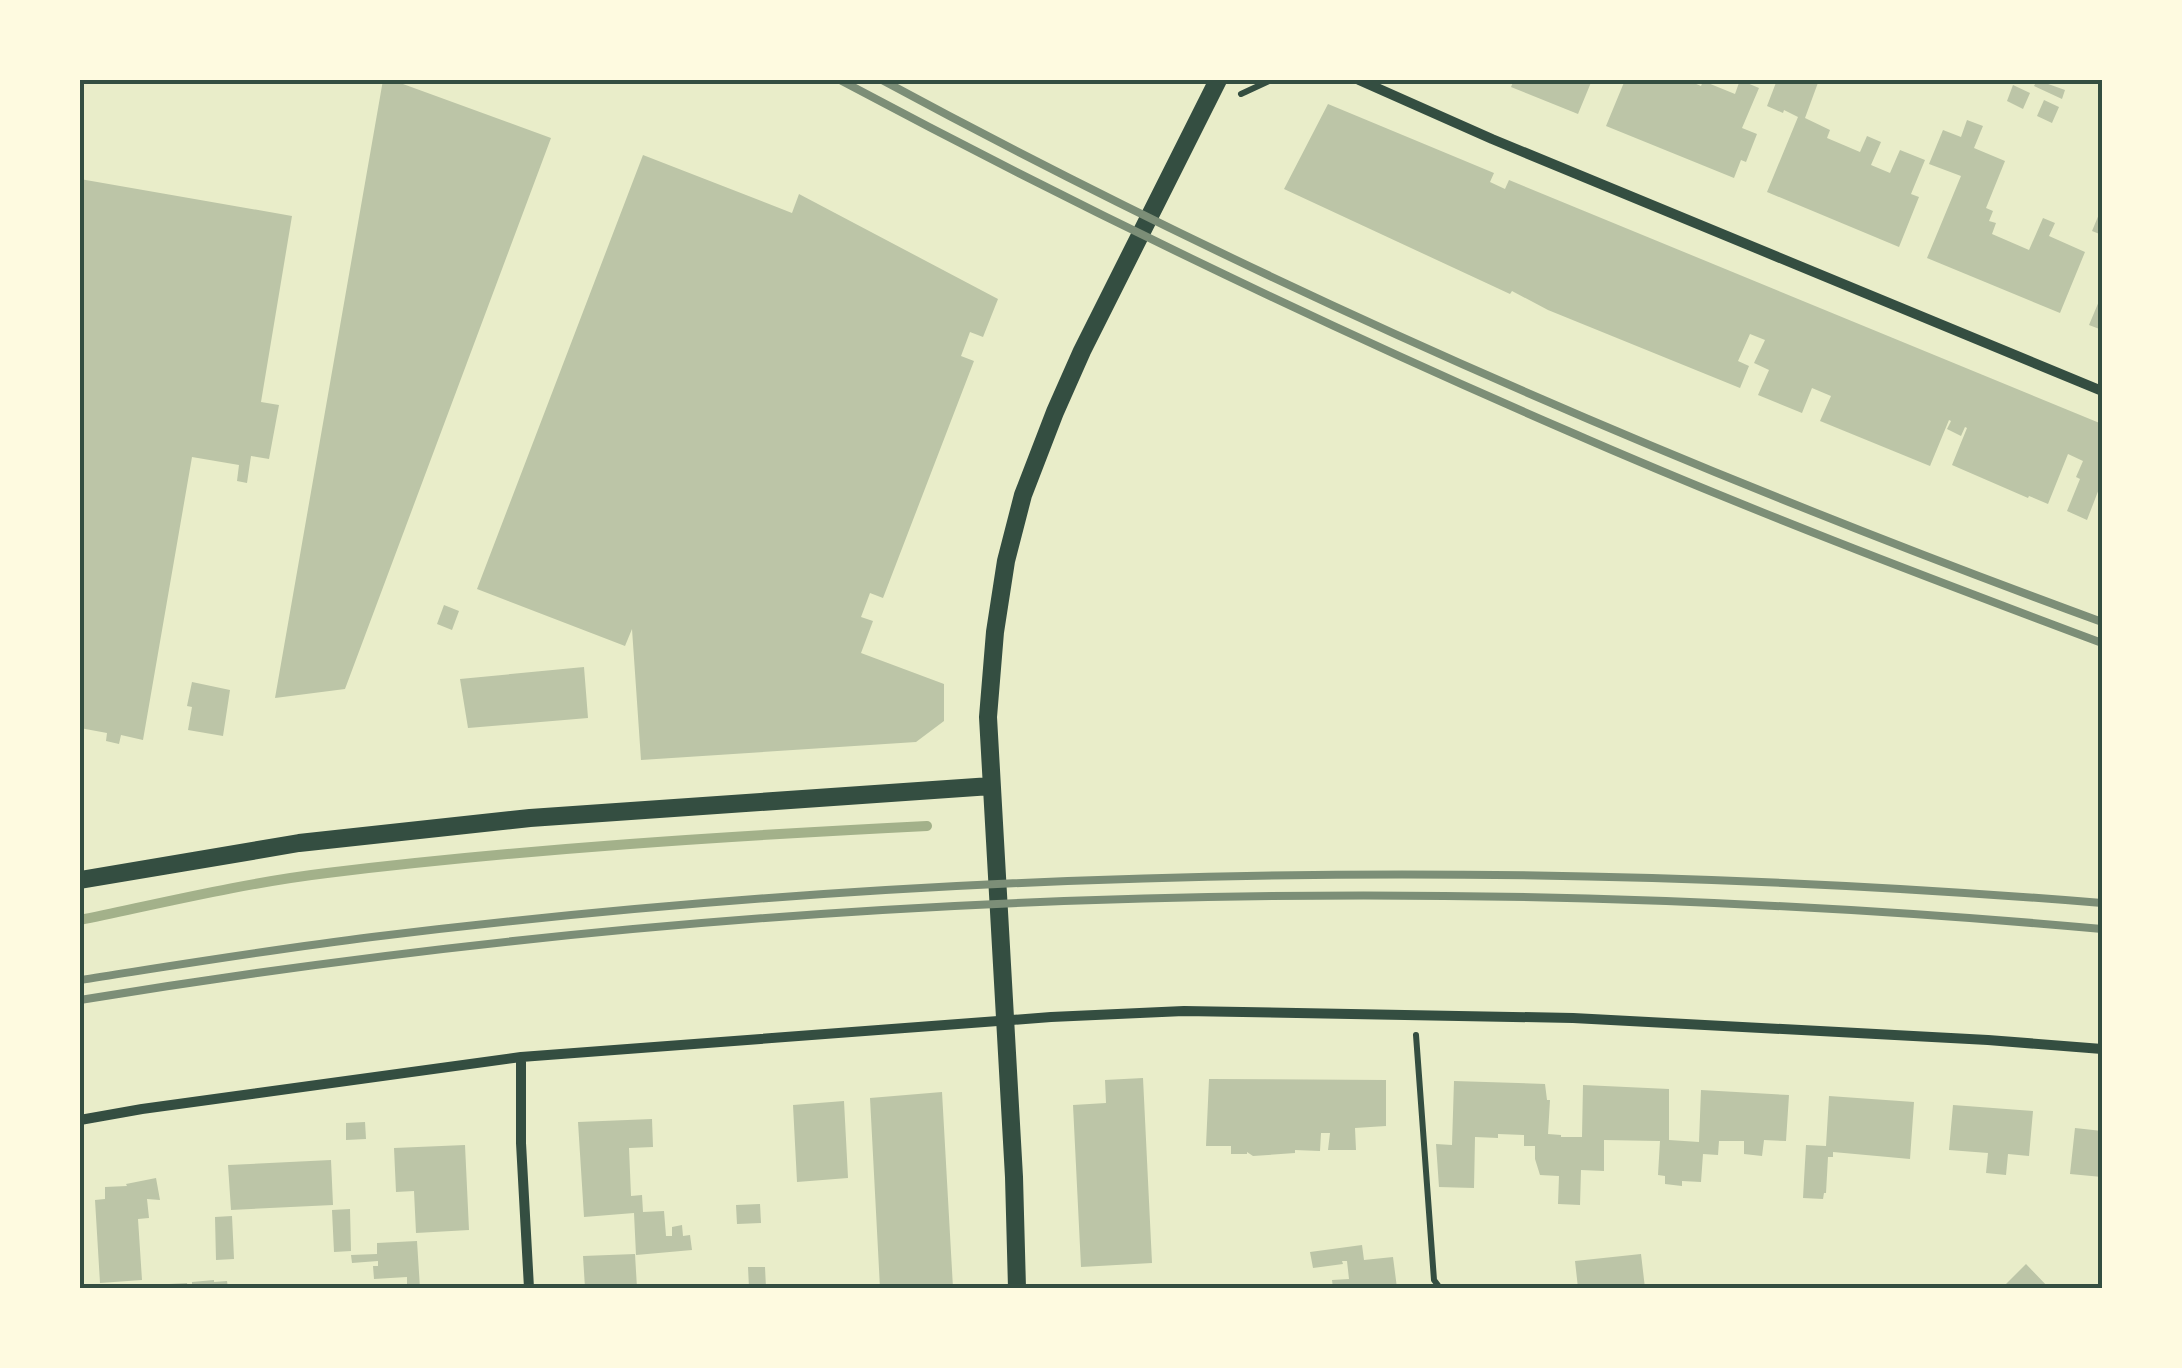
<svg xmlns="http://www.w3.org/2000/svg" width="2182" height="1368" viewBox="0 0 2182 1368" font-family="Arial,sans-serif">
	<style>
		.lines { fill: none; stroke-linecap: round; stroke-linejoin: round }
		.stream { stroke: #a3b18a; stroke-width: 10 }
		.building { fill: #bcc5a7 }
		.path { stroke: #344e41; stroke-width: 6 }
		.minor { stroke: #344e41; stroke-width: 10 }
		.tertiary { stroke: #344e41; stroke-width: 18 }
		.rail { stroke: #7c8e77; stroke-width: 8 }
		.neatline { fill: none; stroke: #344e41; stroke-width: 4 }
	</style>
	<rect width="100%" height="100%" fill="#e9edc9"/>
	<g class="lines">
		<path class="stream" d="M80,920c82,-17 164,-37 247,-47 199,-24 400,-37 600,-47"/>
	</g>
	<path class="building" d="M383,80h9l159,58 -206,551 -70,9z
		M1514,80h78l-14,34 -67,-27z
		M1625,80h62l14,6 2,-5 32,13 5,-14 19,8 -17,40 15,6 -11,28 -5,-2 -7,18 -128,-52z
		M1777,80l18,3 1,-3h23l-14,38 25,12 -3,8 33,14 7,-16 14,6 -10,23 19,8 10,-23 25,10 -14,34 8,3 -20,50 -132,-55 31,-75 -14,-7 -1,3 -16,-7z
		M2037,80l28,10 -3,9 -28,-13z
		M2013,85l17,8 -7,16 -16,-8z
		M2044,100l15,7 -7,16 -15,-7z
		M1328,104l166,69 -4,9 15,7 4,-9 593,244v57l-15,39 -20,-9 13,-32 -4,-2 7,-16 -15,-7 -20,50 -19,-8 -1,2 -76,-33 15,-37 -2,-1 -4,9 -14,-7 4,-8 -2,-1 -19,46 -110,-45 11,-25 -19,-8 -10,25 -44,-18 11,-25 -15,-7 11,-23 -15,-6 -12,27 11,5 -9,22 -192,-78 -36,-19 -2,3 -226,-105z
		M1967,120l16,6 -9,22 31,13 -19,47 7,3 -4,10 7,2 -4,11 37,16 14,-32 12,5 -6,13 36,16 -25,61 -133,-55 34,-82 -32,-12 14,-34 18,7z
		M643,155l149,58 7,-19 199,105 -15,38 -13,-5 -9,24 13,5 -91,237 -13,-5 -9,24 12,4 -12,32 83,31v37l-28,21 -275,18 -9,-131 -7,17 -148,-57z
		M80,179l212,37 -31,186 18,3 -10,54 -18,-3 -4,27 -10,-2 2,-16 -47,-8 -49,283 -22,-5 -2,9 -13,-3 1,-8 -27,-5z
		M2102,207v28l-10,-4z
		M2102,294v36l-13,-5z
		M444,605l15,6 -7,19 -15,-6z
		M584,667l4,51 -120,10 -8,-49z
		M192,682l38,8 -7,46 -35,-6 4,-23 -5,-1z
		M1143,1078l9,185 -71,4 -8,-162 33,-2 -1,-23z
		M1209,1079l177,1v46l-31,2 1,22h-28l2,-17h-9l-1,18 -25,-1v3l-42,3 -6,-4v2h-16v-8h-25z
		M1454,1081l91,3 2,16h3l-2,34 13,1v2h21l1,-52 86,4v51l30,2 2,-52 88,5 -3,46 -22,-1 -2,16 -18,-2v-13h-25l-1,14 -15,-1 -2,28 -19,-1v5l-17,-2v-8l-7,-1 2,-34 -56,-1v31l-23,-1 -1,35 -22,-1 1,-28 -19,-1 -5,-16v-13h-11v-11l-26,-1v4l-23,-1 -1,51 -35,-1 -3,-43 16,1z
		M942,1092l11,196h-73l-10,-190z
		M1829,1096l85,6 -4,57 -77,-7v5h-5l-2,36h-2l-1,6 -20,-1 3,-53 20,1z
		M844,1101l4,77 -51,4 -4,-77z
		M1953,1105l80,6 -4,45 -21,-2 -2,21 -20,-2 2,-20 -39,-3z
		M652,1119l1,28 -24,1 2,48 11,-1 1,17 21,-1 2,25h6v-9l10,-2 1,11 7,-1 2,15 -56,5 -2,-42 -50,4 -6,-95z
		M365,1122l1,17 -20,1v-17z
		M2075,1128l27,3v46l-32,-3z
		M465,1145l4,85 -53,3 -2,-42 -18,1 -2,-44z
		M331,1160l2,45 -102,5 -3,-45z
		M156,1178l4,22 -13,-1 2,19 -11,1 4,61 -42,3 -5,-83 10,-1v-12l22,-1 -1,-2z
		M760,1204l1,19 -24,1 -1,-19z
		M350,1209l1,42 -17,1 -2,-42z
		M232,1216l2,43 -18,1 -1,-43z
		M417,1241l3,47h-13v-11l-33,2 -1,-13h5v-5l-26,2 -1,-8 26,-1v-11z
		M1362,1245l2,15 29,-3 4,31h-64l-1,-8 17,-1 -2,-18h-5l1,3 -30,4 -3,-16z
		M635,1254l2,34h-52l-2,-32z
		M1641,1254l4,34h-67l-3,-27z
		M2026,1264l23,24h-47z
		M748,1267h17l1,21h-17z
		M214,1280v2l13,-1 1,7h-36v-6z
		M187,1283l1,5h-36l-1,-3z"/>
	<g class="lines">
		<path class="path" d="M1241,94l28,-13 7,-1
			M1416,1035l18,245 6,8"/>
		<path class="minor" d="M1359,80l133,59 610,252
			M521,1057v86l8,145
			M80,1120l62,-11 379,-52 530,-40 133,-6 389,7 415,22 114,9"/>
		<path class="tertiary" d="M80,880l219,-37 231,-25 461,-32
			M1017,1288l-3,-111 -26,-460 7,-85 11,-71 17,-66 32,-83 27,-61 136,-271"/>
		<path class="rail" d="M840,80c238,127 481,244 728,351 176,77 355,145 534,212
			M882,80c392,212 802,389 1220,542
			M80,980c97,-15 195,-31 292,-43 574,-70 1154,-81 1730,-34
			M80,1000c669,-110 1347,-132 2022,-71"/>
	</g>
	<rect width="2182" height="1368" fill="none" stroke="#fefae0" stroke-width="165"/>
	<rect x="82" y="82" width="2018" height="1204" class="neatline"/>
</svg>
